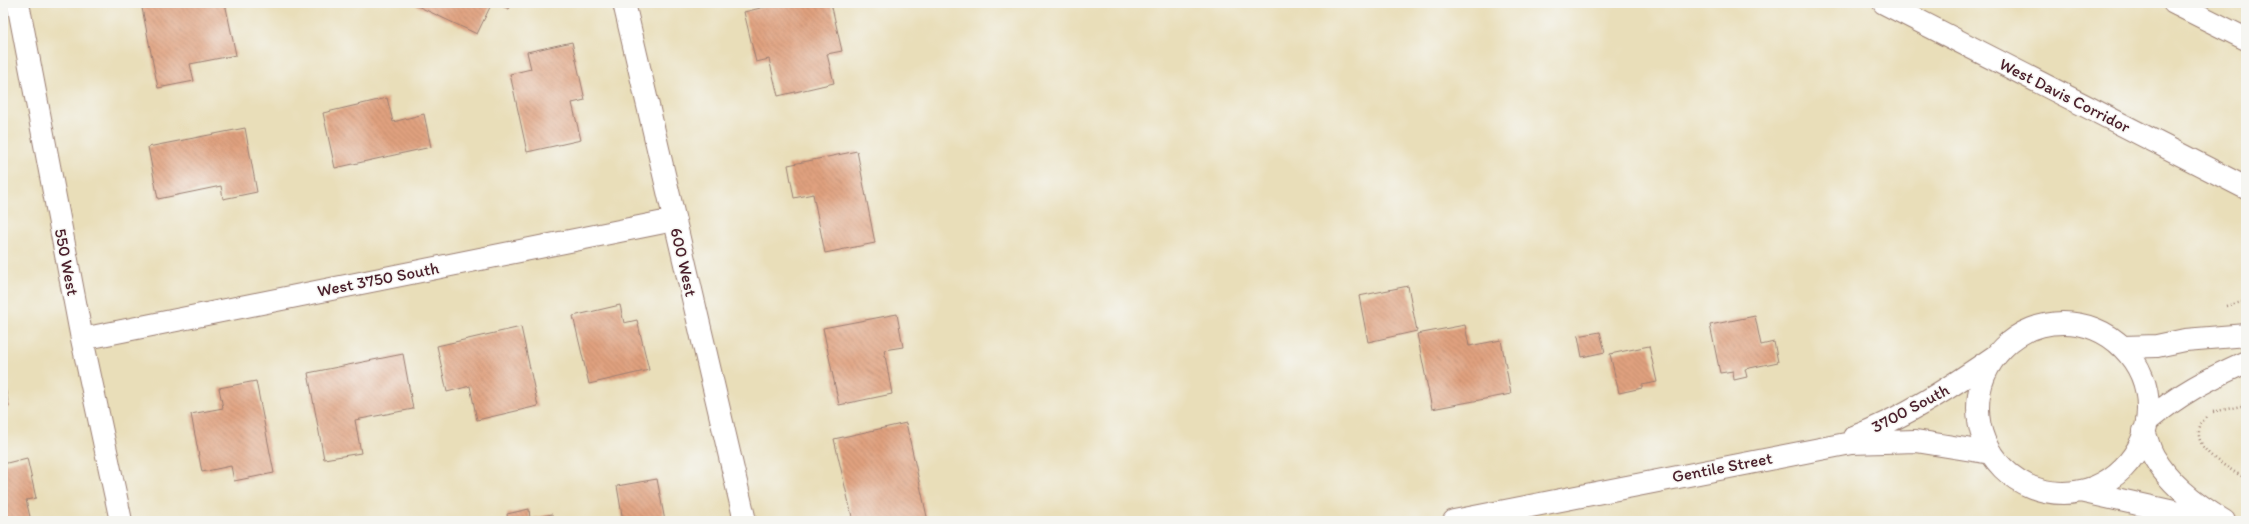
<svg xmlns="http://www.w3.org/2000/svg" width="2249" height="524" viewBox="0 0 2249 524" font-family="Itim,sans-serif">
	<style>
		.building { fill: url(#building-back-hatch) }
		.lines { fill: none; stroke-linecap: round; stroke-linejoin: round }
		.street-casing { stroke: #9a7e72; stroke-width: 24 }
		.secondary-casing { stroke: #9a7e72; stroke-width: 24 }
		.highway-casing { stroke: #9a7e72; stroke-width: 24 }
		.path { stroke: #9a7e72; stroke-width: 2.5; stroke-dasharray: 1 3; stroke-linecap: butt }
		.street { stroke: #fff; stroke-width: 22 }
		.secondary { stroke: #fff; stroke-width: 22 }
		.highway { stroke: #fff; stroke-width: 22 }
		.labels { text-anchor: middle; stroke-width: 3; stroke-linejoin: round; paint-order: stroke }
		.street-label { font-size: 17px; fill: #4a1f2b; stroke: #f6f6f2 }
	</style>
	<defs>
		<pattern id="building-back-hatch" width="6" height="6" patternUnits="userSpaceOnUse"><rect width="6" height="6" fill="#e0a17f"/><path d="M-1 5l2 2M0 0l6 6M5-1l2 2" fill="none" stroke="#b88368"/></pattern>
	</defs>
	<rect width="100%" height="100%" fill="#f6f6f2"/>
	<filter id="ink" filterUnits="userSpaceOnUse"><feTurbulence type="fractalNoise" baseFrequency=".025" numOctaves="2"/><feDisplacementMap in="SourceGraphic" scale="8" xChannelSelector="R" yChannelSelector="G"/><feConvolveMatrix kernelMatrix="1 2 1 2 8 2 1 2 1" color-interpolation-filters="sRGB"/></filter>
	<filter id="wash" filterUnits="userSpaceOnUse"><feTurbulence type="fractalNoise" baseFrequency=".012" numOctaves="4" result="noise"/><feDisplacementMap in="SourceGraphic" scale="16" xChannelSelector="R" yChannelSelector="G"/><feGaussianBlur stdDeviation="0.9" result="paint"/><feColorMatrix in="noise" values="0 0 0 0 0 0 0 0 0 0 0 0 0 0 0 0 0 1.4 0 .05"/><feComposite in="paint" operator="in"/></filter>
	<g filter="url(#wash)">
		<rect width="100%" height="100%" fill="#e9deb9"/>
		<g id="blocks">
			<path class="building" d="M141,3h84l11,52 -46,9 4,17 -36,7z
				M411,3h81l-15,31z
				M495,3h17l-3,6z
				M781,3h50l11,48 -15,3 7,29 -56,13 -9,-37 -13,3 -12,-50z
				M572,42l13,58 -13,3 9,37 -54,12 -17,-78 21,-5 -4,-17z
				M387,98l6,24 31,-8 7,33 -96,21 -12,-55z
				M245,128l12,64 -34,7 -2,-13 -63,13 -10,-52z
				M857,151l18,92 -50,10 -12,-59 -19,4 -6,-33z
				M1408,286l9,45 -49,11 -9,-46z
				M620,305l4,18 13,-3 12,50 -60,14 -16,-68z
				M897,314l6,33 -19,3 8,44 -53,11 -16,-77z
				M1755,316l6,29 13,-3 4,20 -33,7 2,8 -13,3 -1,-9 -13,2 -10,-48z
				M1465,325l4,21 32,-6 10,54 -79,15 -15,-75z
				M521,327l17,79 -61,14 -7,-34 -23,6 -10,-46z
				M1600,332l5,20 -23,5 -4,-21z
				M1649,346l8,36 -15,3v3l-23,5 -9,-39z
				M403,354l10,55 -58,11 6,33 -37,6 -16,-86z
				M3,377l6,30 -6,1z
				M256,381l18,92 -40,8 -3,-15 -29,6 -11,-58 32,-6 -4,-20z
				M906,423l22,98h-75l-19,-82z
				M27,458l9,40 -10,2 5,21h-28v-57z
				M657,479l8,42h-42l-6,-35z
				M529,509l1,10 22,-5 1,7h-45l-1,-7z"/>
		</g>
	</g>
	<g filter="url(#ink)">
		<use href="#blocks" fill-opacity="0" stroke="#9a7e72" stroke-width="1"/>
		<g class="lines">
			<g class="street-casing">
				<path id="street" d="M18,3l64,336 39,182
					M624,3l121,518
					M82,339l592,-119"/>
			</g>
			<g class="secondary-casing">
				<path id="secondary" d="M1978 408a85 85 0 1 1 170 0a85 85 0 1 1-170 0Z
					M2123,347l34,-1 28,-6 61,-5
					M2147,421c34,-28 59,-41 99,-59
					M2144,431c3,8 5,18 10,26 16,28 43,48 70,64
					M1854,437c51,-20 95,-49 140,-80
					M2080,491l94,21 26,9
					M1454,521l397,-78 65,-2 75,12"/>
			</g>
			<g class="highway-casing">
				<path id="highway" d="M1884,3l362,185
					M2174,3l72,36"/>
			</g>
			<path class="path" d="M2226,306l20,-5
				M2213,412l33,-7
				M2206,417c-24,29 19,48 40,62"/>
			<use href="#street" class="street"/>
			<use href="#secondary" class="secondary"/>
			<use href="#highway" class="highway"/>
		</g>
	</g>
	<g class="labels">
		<g class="street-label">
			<text transform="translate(2065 95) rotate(27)" y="6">West Davis Corridor</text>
			<text transform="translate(67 262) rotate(79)" y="6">550 West</text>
			<text transform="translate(684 262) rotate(77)" y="6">600 West</text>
			<text transform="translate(378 279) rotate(-11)" y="6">West 3750 South</text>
			<text transform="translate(1910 408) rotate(-28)" y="6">3700 South</text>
			<text transform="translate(1722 467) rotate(-11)" y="6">Gentile Street</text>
		</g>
	</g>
	<rect width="2249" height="524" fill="none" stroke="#f6f6f2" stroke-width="16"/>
</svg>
